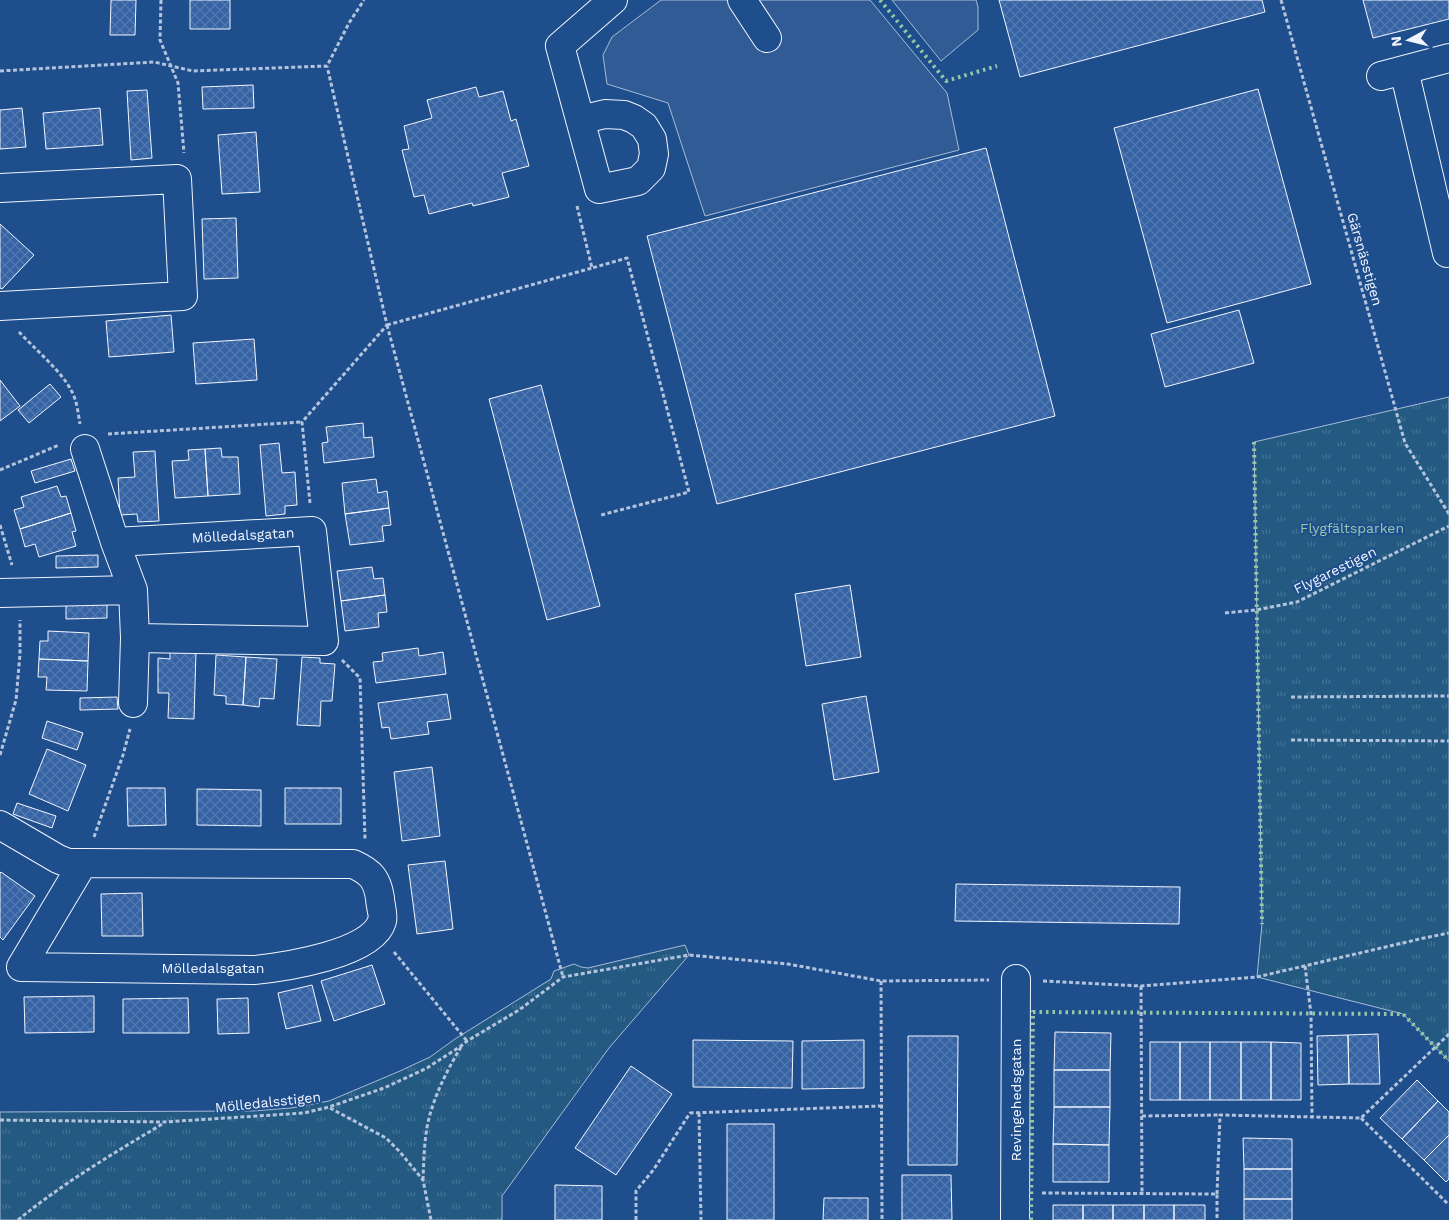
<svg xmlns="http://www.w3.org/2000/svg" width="1449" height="1220" viewBox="0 0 1449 1220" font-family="'Work Sans',sans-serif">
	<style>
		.park { fill: url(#park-tufts); stroke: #a8bbd7 }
		.parking { fill: #305b95; stroke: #a8bbd7 }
		.building { fill: url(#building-cross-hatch); stroke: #f2f6ff }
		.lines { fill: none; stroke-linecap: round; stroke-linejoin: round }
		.minor-casing { stroke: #f2f6ff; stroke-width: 30 }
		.path { stroke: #b3c4dc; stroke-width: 3; stroke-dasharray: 4 2.5; stroke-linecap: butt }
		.minor { stroke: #1f4e8c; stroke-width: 28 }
		.hedge { stroke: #97c8a6; stroke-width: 4; stroke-dasharray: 2.5 4; stroke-linecap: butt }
		.labels { text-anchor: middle; stroke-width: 4; stroke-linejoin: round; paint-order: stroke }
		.street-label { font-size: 14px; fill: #f2f6ff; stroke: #1f4e8c }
		.park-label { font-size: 14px; fill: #97c8a6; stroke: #1f4e8c }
	</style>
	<defs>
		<pattern id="park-tufts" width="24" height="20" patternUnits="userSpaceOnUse" patternTransform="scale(1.25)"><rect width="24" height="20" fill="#245a82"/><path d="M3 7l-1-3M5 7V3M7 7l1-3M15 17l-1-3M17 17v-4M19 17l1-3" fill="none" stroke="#447295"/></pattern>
		<pattern id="building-cross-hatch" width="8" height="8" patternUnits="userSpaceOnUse" patternTransform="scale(1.25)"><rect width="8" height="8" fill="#3563a3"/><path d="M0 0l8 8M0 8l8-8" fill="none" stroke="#537ab1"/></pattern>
	</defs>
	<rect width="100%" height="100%" fill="#1f4e8c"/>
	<path class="park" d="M1449,397v664l-46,-47 -146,-37 5,-53 -8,-482z
		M685,945l4,10 -80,93 -107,148v24h-502v-108l253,-1 38,-3 38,-7 71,-30 30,-14 25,-18 96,-60 3,-8 20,-7 7,3 7,1z"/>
	<path class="parking" d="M661,0h209l77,93 12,57 -254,66 -37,-113 -61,-19 -4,-29 9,-18z
		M892,0h84l2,7v23l-37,31z"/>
	<path class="building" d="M111,0h25l-1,35h-25z
		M190,0h40v29h-40z
		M999,0h263l3,12 -245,65z
		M1363,0h86v19l-76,19z
		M253,85l1,23 -51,1 -1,-22z
		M476,87l3,10 24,-6 8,30 5,-2 13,47 -27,7 7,24 -36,9 -1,-3 -43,11 -5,-19 -10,2 -12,-47 7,-1 -5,-23 28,-8 -5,-18z
		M1258,89l53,195 -144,39 -53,-195z
		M147,90l5,68 -21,2 -4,-69z
		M22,108l4,39 -26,2v-39z
		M100,108l3,37 -57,4 -3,-36z
		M256,132l4,60 -38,2 -4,-59z
		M986,148l69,268 -338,88 -70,-268z
		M236,218l2,60 -34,1 -2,-60z
		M0,224l34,31 -32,34 -2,-1z
		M1239,310l15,53 -89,24 -14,-53z
		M171,315l3,37 -65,5 -3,-36z
		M254,339l3,41 -61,4 -3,-41z
		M0,380l20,26 -20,15z
		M50,384l11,13 -32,26 -11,-13z
		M541,385l59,221 -53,14 -58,-221z
		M363,423l1,15 8,-1 2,20 -50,6 -2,-20 6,-1 -2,-15z
		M279,443l3,30 13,-1 2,33 -12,1v8l-19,2 -6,-71z
		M221,448l1,9h16l2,37 -32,2 -3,-47z
		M205,449l3,47 -33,2 -3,-37 17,-1 -1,-10z
		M155,451l4,70 -21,1 -1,-8 -17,1 -2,-37 17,-1 -2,-25z
		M71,459l4,12 -40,12 -4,-12z
		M376,479l2,14 9,-2 2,17 -44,6 -3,-31z
		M57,486l4,11 5,-1 5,17 -51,16 -6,-19 10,-3 -3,-10z
		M389,508l2,17 -9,1 2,15 -34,4 -5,-31z
		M71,513l5,18 -4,1 4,14 -37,11 -4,-13 -10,3 -5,-18z
		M98,555v12l-42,1v-12z
		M372,567l2,12 9,-1 2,17 -44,6 -4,-30z
		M850,585l11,72 -55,9 -11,-72z
		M385,595l2,17 -9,1 1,14 -34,4 -4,-30z
		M107,604v14l-41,1v-14z
		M48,631l41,2 -1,28 -49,-2 1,-18h8z
		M418,648l1,8 24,-4 3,22 -70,9 -3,-21 10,-1 -1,-8z
		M170,650l26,1 -2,68 -26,-1 1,-25h-11v-35l12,1z
		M216,655l30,2 -3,48 -17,-1v-8l-12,-1z
		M246,657l31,2 -3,40 -14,-1 -1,9 -16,-2z
		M302,657l18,1v5l15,1 -3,37h-11l-1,25 -23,-1z
		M39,659l49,2 -1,30 -41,-1 1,-13h-9z
		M447,694l4,25 -24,3 2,12 -38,5 -2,-12 -7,1 -4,-25z
		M866,696l13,76 -45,8 -12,-76z
		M117,697l1,12 -38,1v-12z
		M47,721l36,12 -6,17 -35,-12z
		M47,749l39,16 -18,46 -39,-17z
		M432,767l8,69 -38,5 -8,-69z
		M127,788h38l1,37 -38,1z
		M285,788h56v36h-56z
		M197,789l64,1v36l-64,-1z
		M17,803l39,13 -4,12 -39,-14z
		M445,861l8,68 -36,5 -9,-69z
		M1,872l34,24 -32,44 -3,-3v-64z
		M956,884l224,3 -1,37 -224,-3z
		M142,893l1,43h-41l-1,-42z
		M372,965l13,39 -51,17 -13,-40z
		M312,985l9,36 -35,8 -8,-36z
		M94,996v36l-69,1 -1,-36z
		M188,998l1,35h-66v-34z
		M248,998l1,35 -31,1 -1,-35z
		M1055,1032l56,1 -1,37h-56z
		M1378,1034l2,50h-31l-1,-49z
		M1348,1035l1,49 -31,1 -1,-49z
		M908,1036h50l-1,129h-49z
		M693,1040l100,1 -1,47 -99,-1z
		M864,1040v48l-62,1v-48z
		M1150,1042h30v58h-30z
		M1180,1042h30v58h-30z
		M1210,1042h31v58h-31z
		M1241,1042h30v58h-30z
		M1271,1042l30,1v57h-30z
		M631,1066l41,28 -56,81 -41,-27z
		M1054,1070h56v37h-56z
		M1417,1080l21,21 -36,38 -22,-21z
		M1438,1101l11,11v23l-25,25 -22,-21z
		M1054,1107h56l-1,38 -56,-1z
		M727,1124h47v96h-47z
		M1449,1135v44l-3,3 -22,-22z
		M1243,1138l49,1v30h-48z
		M1053,1144l56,1v37h-56z
		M1244,1169h48v30h-48z
		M902,1175h49l1,45h-50z
		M555,1185l47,1v34h-47z
		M824,1198h44v22h-45z
		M1244,1199h48v21h-48z
		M1053,1205h30v15h-30z
		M1083,1205h30v15h-30z
		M1113,1205h31v15h-31z
		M1144,1205h30v15h-30z
		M1174,1205h31v15h-31z"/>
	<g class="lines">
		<g class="minor-casing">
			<path id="minor" d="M742,0l25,38
				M1404,70l43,183
				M1381,76l68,-18
				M580,120l25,-6 19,1 10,4 10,7 8,13 2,15 -3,14 -13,13 -39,8 -39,-143 53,-46
				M0,188l177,-9 6,117 -183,10
				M85,449l30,93 18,48 2,48 -2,65
				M115,542l197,-11 12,110 -189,-3
				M0,593l133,-3
				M0,825l58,34 10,4h15l-62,104 233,3c30,-3 119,-16 128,-49 2,-6 -2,-16 -2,-23 -3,-19 -9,-26 -27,-34l-270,-1
				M1015,1220l1,-241"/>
		</g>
		<path class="path" d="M161,0l-1,40 18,43 6,70
			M1281,0l124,443 44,71
			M0,71l154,-9 39,9 134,-5 22,-43 15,-23
			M577,206l15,62 35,-10 62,234 -88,23
			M387,325l176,652
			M387,325l205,-57
			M19,332c15,16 43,40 52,58 6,10 7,23 9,34
			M108,434l194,-12
			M0,470l59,-25
			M310,503l-8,-81 85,-97 -60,-259
			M0,525l12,40
			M1225,613l31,-3 41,-8 152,-76
			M342,660l18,18 5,161
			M1291,697l158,-1
			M1291,740l158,1
			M0,755l16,-55 4,-46v-34
			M94,837l29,-82 7,-26
			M394,952l73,89
			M1305,966l6,48 1,103
			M881,981l1,239
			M1043,981l98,5 116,-9 167,-39 25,-5
			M1141,986l1,208
			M330,1108l56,30 14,14 23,28 8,40
			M699,1113l2,107
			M1142,1116l78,-1
			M1361,1118l88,87
			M0,1120l164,2 140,-9 25,-6 55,-19 43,-20 34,-22 6,-5 52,-31 44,-33 126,-22 99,9 93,17 108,-1
			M423,1180c1,-23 1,-47 8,-69 7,-23 18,-44 30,-64
			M1042,1193l175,1v26
			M1217,1194l3,-79 141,3 88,-84
			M18,1220c45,-37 96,-67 146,-97
			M636,1220v-29l18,-22 36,-56 191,-7"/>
		<use href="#minor" class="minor"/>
		<path class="hedge" d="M880,0l66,81 51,-15
			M1254,442l8,482
			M1031,1220l2,-208 370,2 46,47"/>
	</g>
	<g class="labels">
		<g class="street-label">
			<text transform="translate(1365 259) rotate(74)" y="5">Gärsnässtigen</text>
			<text transform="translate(243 535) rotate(-3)" y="5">Mölledalsgatan</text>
			<text transform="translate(1335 570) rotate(-26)" y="5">Flygarestigen</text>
			<text x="213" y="973">Mölledalsgatan</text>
			<text transform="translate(1016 1100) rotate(-90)" y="5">Revingehedsgatan</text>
			<text transform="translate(268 1102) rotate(-6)" y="5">Mölledalsstigen</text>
		</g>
		<g class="park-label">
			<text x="1352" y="533">Flygfältsparken</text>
		</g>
	</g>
	<g transform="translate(1409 40) rotate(263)" stroke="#1f4e8c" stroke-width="4" paint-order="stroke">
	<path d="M0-4L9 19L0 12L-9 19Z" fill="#f2f6ff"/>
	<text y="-8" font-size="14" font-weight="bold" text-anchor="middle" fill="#f2f6ff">N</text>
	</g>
</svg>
